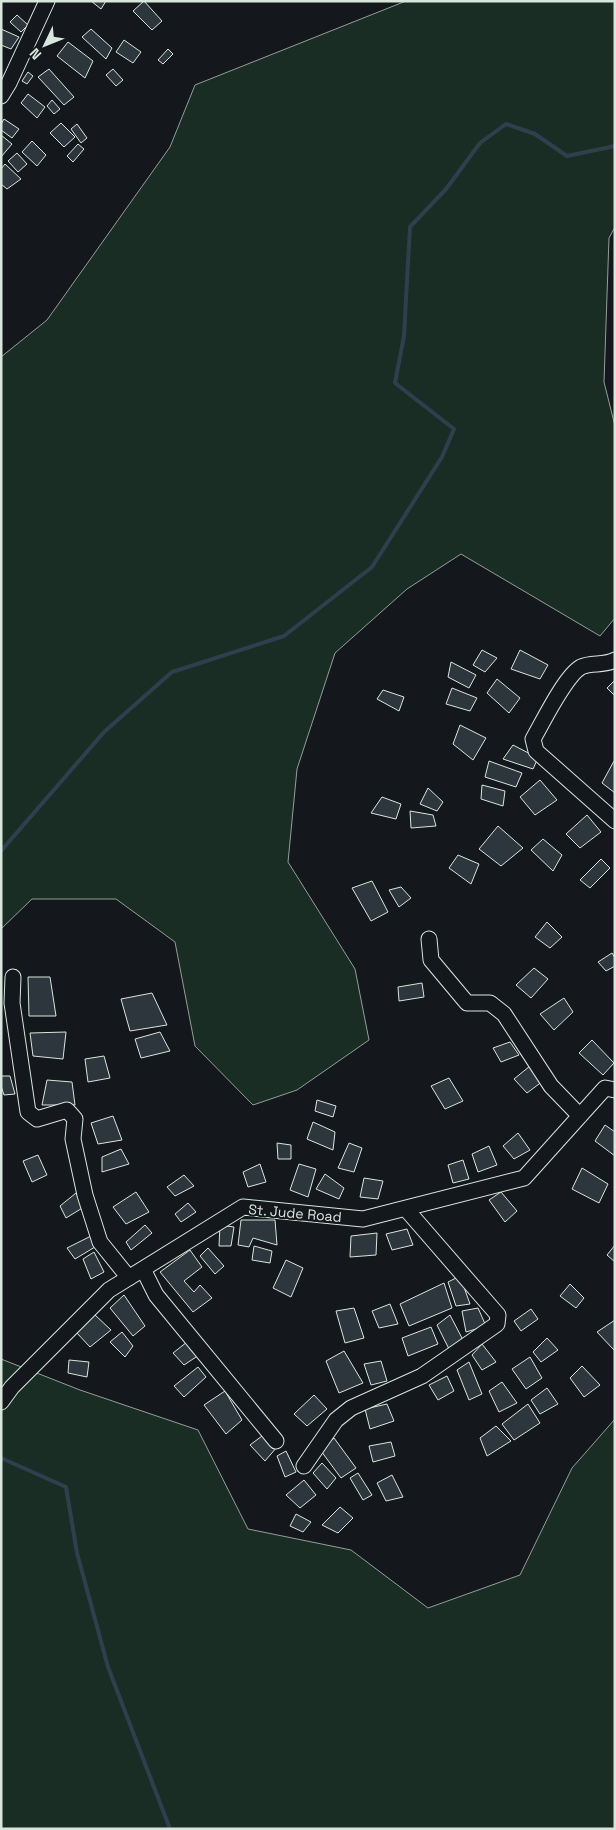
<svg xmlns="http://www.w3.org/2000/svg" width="616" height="1830" viewBox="0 0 616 1830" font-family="'Space Grotesk',sans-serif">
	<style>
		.green { fill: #1a2d24; stroke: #939e99 }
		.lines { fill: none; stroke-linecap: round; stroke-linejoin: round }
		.stream { stroke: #2f3f4d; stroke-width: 4 }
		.building { fill: #2c363c; stroke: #d8e6dc }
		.minor-casing { stroke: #d8e6dc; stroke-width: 17 }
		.minor { stroke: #14181c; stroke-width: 15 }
		.labels { text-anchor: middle; stroke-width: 4; stroke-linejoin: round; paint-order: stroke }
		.street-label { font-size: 14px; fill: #d8e6dc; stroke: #14181c }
	</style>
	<rect width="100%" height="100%" fill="#14181c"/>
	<path class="green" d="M406,1h209v226l-6,11 -5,144 11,44v192l-15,18 -139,-82 -54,35 -72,64 -38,116 -9,93 67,107 14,71 -72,50 -44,15 -58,-59 -20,-104 -59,-43h-84l-31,30v-572l46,-37 123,-173 25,-62z
		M1,1359l79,31 118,40 50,99 103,21 77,58 92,-33 52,-107 43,-49v410h-614z"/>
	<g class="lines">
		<path class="stream" d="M1,851l103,-119 68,-60 112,-36 88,-69 70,-110 12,-28 -59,-46 9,-47 6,-109 36,-38 34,-46 26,-19 29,10 32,22 48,-10
			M1,1458l65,29 11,66 31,114 62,162"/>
	</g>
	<path class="building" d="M91,1h15l-5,8z
		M144,1l18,20 -10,9 -19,-19z
		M17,15l11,10 -7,7 -11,-10z
		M1,29l18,8 -8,12 -10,-4z
		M91,29l21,19 -6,11 -24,-22z
		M124,40l17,12 -8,11 -17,-11z
		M68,42l25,19 -8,17 -28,-22z
		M168,49l5,5 -10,10 -5,-4z
		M49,69l25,28 -10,8 -26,-28z
		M113,69l10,11 -7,6 -10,-11z
		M28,72l5,4 -6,8 -5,-3z
		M28,94l17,13 -8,11 -16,-15z
		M52,100l8,9 -6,5 -7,-8z
		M4,119l15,10 -7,9 -11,-8v-6z
		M61,123l14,14 -11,10 -14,-14z
		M77,124l10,14 -6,5 -10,-14z
		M1,135l11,9 -11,13z
		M32,141l14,14 -9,11 -15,-14z
		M78,144l6,5 -11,13 -6,-6z
		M17,153l10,11 -9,8 -10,-11z
		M5,164l16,15 -14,10 -6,-5v-15z
		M482,650l15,8 -12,14 -12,-7z
		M520,650l28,15 -8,14 -29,-10z
		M451,662l25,13 -7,13 -21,-11z
		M497,679l23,19 -11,15 -22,-20z
		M615,680v16l-8,-8z
		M452,688l25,10 -7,13 -24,-7z
		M383,690l21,7 -5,14 -22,-12z
		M460,725l26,13 -13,22 -20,-16z
		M513,745l25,13 -5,11 -30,-10z
		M489,761l33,12 -6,14 -31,-10z
		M614,761l1,1v31l-13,-10z
		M540,780l17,20 -22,15 -15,-18z
		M482,785l23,6 -2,15 -22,-7z
		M428,788l15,14 -6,9 -17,-7z
		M382,797l19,7 -5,15 -25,-6z
		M410,811l23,4 3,11 -25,2z
		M587,815l14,17 -21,16 -14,-14z
		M498,826l25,22 -22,18 -22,-17z
		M543,839l19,16 -9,16 -22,-21z
		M458,855l21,9 -8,20 -22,-16z
		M601,859l9,9 -20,20 -10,-8z
		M372,881l16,31 -17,9 -19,-33z
		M401,887l10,11 -12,9 -10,-17z
		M547,922l15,15 -12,11 -15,-11z
		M612,953l3,5v8l-9,5 -8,-9z
		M534,968l14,11 -17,19 -15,-13z
		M28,977h22l6,39h-27z
		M422,983l2,14 -25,4 -1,-14z
		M152,993l15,32 -37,6 -9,-32z
		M564,998l9,14 -19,18 -14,-16z
		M66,1032l-3,27 -30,-3 -3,-23z
		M160,1032l10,19 -29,7 -6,-19z
		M592,1040l22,23 -11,12 -24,-22z
		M510,1042l9,13 -18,7 -8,-14z
		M104,1056l6,22 -22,4 -3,-23z
		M530,1066l13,15 -16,12 -13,-14z
		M1,1076h9l5,18 -11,1 -3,-9z
		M449,1078l14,23 -18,8 -14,-23z
		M47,1080l25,2 3,23h-33z
		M317,1100l19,6 -3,11 -18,-6z
		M113,1116l9,24 -24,4 -7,-21z
		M313,1122l22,10 -2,18 -26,-11z
		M605,1125l10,7v24l-20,-15z
		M518,1133l12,17 -16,9 -11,-13z
		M277,1143l14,2v14h-13z
		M349,1143l13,5 -8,24 -16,-4z
		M489,1146l8,19 -19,7 -6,-18z
		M121,1149l8,15 -27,8v-15z
		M38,1155l9,20 -15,7 -9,-21z
		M463,1160l6,19 -16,4 -5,-18z
		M260,1164l6,18 -18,5 -5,-15z
		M299,1164l17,5 -8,28 -18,-7z
		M582,1168l26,16 -9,19 -27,-14z
		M325,1174l19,14 -5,11 -23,-10z
		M184,1175l10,11 -19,10 -8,-9z
		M364,1178l19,3 -5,18 -18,-2z
		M136,1192l13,20 -23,12 -13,-17z
		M501,1192l16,19 -12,11 -16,-22z
		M76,1193l8,14 -18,11 -6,-12z
		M188,1203l8,9 -15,10 -6,-8z
		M241,1220h34l2,25 -24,-7 -4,9 -11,-2z
		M145,1225l7,8 -21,17 -5,-8z
		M220,1225l14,2 -3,19h-12z
		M407,1229l6,16 -21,5 -6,-16z
		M377,1233l-1,22 -26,2 1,-21z
		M91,1236l4,11 -20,12 -8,-11z
		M615,1245v17l-8,-7z
		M254,1246l18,5 -2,12 -18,-3z
		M208,1248l16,18 -9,8 -15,-18z
		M190,1250l12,17 -18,14 10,11 6,-7 12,13 -19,14 -33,-40z
		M94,1252l10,20 -13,7 -8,-20z
		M286,1260l17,8 -12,29 -18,-9z
		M460,1276l10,28 -14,2 -8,-24z
		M444,1283l8,25 -43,18 -9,-22z
		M570,1284l14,14 -8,10 -16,-12z
		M124,1295l21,31 -12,10 -23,-28z
		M390,1304l8,20 -19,4 -7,-17z
		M354,1308l10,30 -19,5 -9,-32z
		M478,1308l8,18 -20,6 -4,-21z
		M531,1309l7,10 -17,12 -7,-10z
		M95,1315l16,15 -21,17 -14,-15z
		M450,1315l13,25 -14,9 -12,-24z
		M615,1320v29l-1,1 -17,-18z
		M431,1327l7,17 -30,12 -6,-18z
		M122,1332l11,14 -8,11 -15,-15z
		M547,1338l11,12 -17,12 -8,-10z
		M187,1342l12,13 -15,10 -11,-12z
		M482,1344l14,18 -14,8 -10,-15z
		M344,1351l19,32 -24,10 -13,-32z
		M530,1357l12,21 -16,11 -14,-20z
		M69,1360l20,2 -2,15 -19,-4z
		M381,1361l6,20 -16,4 -7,-21z
		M469,1362l13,32 -13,6 -12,-30z
		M582,1366l18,19 -16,12 -14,-19z
		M198,1367l8,10 -22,20 -10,-11z
		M447,1376l7,15 -16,9 -9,-15z
		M502,1382l15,21 -18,9 -10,-21z
		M547,1388l11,16 -18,10 -9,-14z
		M225,1391l17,29 -16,14 -22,-29z
		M314,1395l13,14 -20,17 -13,-12z
		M387,1404l7,17 -24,8 -5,-20z
		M528,1404l12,19 -26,17 -12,-16z
		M496,1426l15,15 -24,15 -7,-18z
		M266,1433l11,14 -12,14 -15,-16z
		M334,1438l22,30 -15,10 -20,-27z
		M391,1442l4,14 -22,6 -4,-16z
		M286,1451l10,21 -11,5 -8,-21z
		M322,1463l14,15 -9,11 -14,-16z
		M358,1473l14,22 -9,5 -13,-22z
		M392,1475l11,22 -17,4 -9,-18z
		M304,1480l12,15 -16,13 -14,-13z
		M340,1507l13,11 -15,15 -16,-8z
		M296,1514l15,8 -8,10 -13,-6z"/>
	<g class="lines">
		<g class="minor-casing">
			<path id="minor" d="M1,96l8,-13 38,-82
				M615,660c-11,6 -24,2 -34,7 -16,9 -38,55 -48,72l3,12 79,70
				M429,939l2,21 36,43h23l14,11 47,72 29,30
				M13,977l-1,26 16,109 9,7 30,-9 8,9 -2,20 12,56 15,47 29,36
				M143,1269l13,26 120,146
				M1,1402l11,-15 97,-97 134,-83 120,12 161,-41 81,-90 10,2
				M304,1466l32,-46 15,-12 71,-32 75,-52 1,-9 -92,-106"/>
		</g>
		<use href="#minor" class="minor"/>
	</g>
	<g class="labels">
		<g class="street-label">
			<text transform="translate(295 1213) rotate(5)" y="5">St. Jude Road</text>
		</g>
	</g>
	<rect width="616" height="1830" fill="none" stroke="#d8e6dc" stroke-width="5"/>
	<g transform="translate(45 45) rotate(227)" stroke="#14181c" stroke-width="4" paint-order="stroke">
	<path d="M0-4L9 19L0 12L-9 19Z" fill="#d8e6dc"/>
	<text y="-8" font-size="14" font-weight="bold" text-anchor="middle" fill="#d8e6dc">N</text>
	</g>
</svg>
